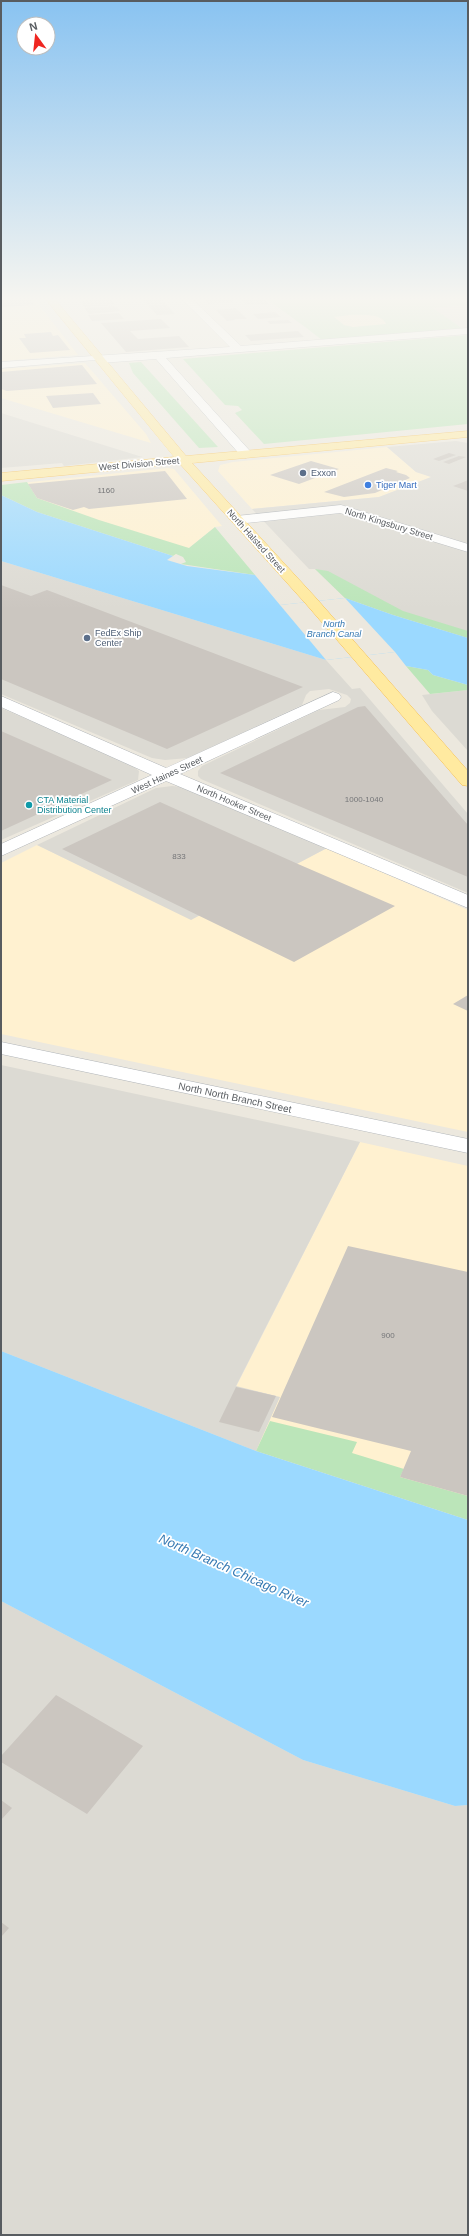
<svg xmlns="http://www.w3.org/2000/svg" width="469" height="2236" viewBox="0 0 469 2236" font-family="Helvetica,sans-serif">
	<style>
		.commercial { fill: #fff1d0 }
		.industrial { fill: #dcdad3 }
		.education { fill: #dedacf }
		.green { fill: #bbe5b9 }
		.sand { fill: #fbedca }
		.water { fill: #9bd9ff }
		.pier { fill: #ece8de }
		.building { fill: #cbc6c0 }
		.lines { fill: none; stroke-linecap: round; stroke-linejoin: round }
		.minor-casing { stroke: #b2b6ba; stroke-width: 1 }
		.major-casing { stroke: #f6bd4d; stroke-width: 1 }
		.minor { fill: #fff; fill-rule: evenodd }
		.major { fill: #ffeaa0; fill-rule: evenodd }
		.service-dot { fill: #5c6f8a; stroke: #fff; stroke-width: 1.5 }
		.shop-dot { fill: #3f7fe0; stroke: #fff; stroke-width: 1.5 }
		.culture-dot { fill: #0f9aa8; stroke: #fff; stroke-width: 1.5 }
		.labels { text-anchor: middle; stroke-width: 3.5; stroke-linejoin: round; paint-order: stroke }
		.number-label { font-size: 8px; fill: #757678 }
		.far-street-label { font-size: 9px; fill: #585c60; stroke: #fff }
		.far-service-label { font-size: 9px; fill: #4e5e75; stroke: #fff; text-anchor: start }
		.far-shop-label { font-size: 9px; fill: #366cbe; stroke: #fff; text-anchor: start }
		.far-water-label { font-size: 9px; font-style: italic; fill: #377ab3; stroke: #fff }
		.far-culture-label { font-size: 9px; fill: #0d838f; stroke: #fff; text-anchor: start }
		.street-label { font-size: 10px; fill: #585c60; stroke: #fff }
		.near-water-label { font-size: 13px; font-style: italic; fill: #377ab3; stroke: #fff }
	</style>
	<rect width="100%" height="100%" fill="#ece8de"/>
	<path class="commercial" d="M1,297h32l45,58 -77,6z
		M85,363l61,71 5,9 -150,-45v-29z
		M387,447l29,25 16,5 -53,20 -127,12 -34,-38 2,-6 13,-3z
		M168,468l6,1 48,57 -7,1 -26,21 -16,8 -172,-61v-10z
		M37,845l154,74 136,-71 141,62v222l-467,-98v-171z
		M360,1142l108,24v354l-212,-69 20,-55 -40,-9z"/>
	<path class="industrial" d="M1,413l138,43 4,1 -79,9 -2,-3 -61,5z
		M456,441l12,2v195l-123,-40 -30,-29h-6l-57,-60 127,-12 52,-20 -15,-5 -29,-25z
		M1,561l325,99 26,29 8,-1 108,126v79l-267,-114 -3,-3v-5l4,-5 117,-56 26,-3 5,-4 1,-4 -4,-4 -18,-6 -19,2 -4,4 -4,10 -114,53 -23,2 -13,-2 -151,-64z
		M468,690v61l-36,-40 -10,-16z
		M1,708l130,56 8,7 -1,9 -137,60z
		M172,786l11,1 144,61 -136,72 -154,-75 119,-57z
		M1,1065l359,77 -124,244 44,11 -24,54 -255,-100z
		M1,1601l302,159 152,46 13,-1v430h-467z"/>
	<path class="education" d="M468,305v24h-5l-31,-21z"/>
	<path class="green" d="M265,297h197l-4,1 10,7 -35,3 30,21 -141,11c-19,-15 -38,-28 -57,-43z
		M468,335v89l-204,20 -29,-31 7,-3 -4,-4 -13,-1 -42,-46z
		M141,362l77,85 -19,1 -66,-75 -4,-10z
		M27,482l10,16 62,22 90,28 26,-21 40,48 -74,-11 5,-2 -3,-5 -7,-3 -3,2 -136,-44 -36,-17v-10z
		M315,569l13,2 75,40 65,20v7l-75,-23 -48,-17z
		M406,666l22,4 5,5 35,10v5l-38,4z
		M270,1421l87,21 -5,11 52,16 -4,8 68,19v24l-212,-69z"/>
	<path class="sand" d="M350,315c9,0 32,-2 36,9l-33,3 -9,-2 -10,-8z"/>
	<path class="water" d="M1,495l36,17 136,44 -6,4 20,6 68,9 25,30 65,-7 48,17 75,23v47l-35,-10 -5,-5 -22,-4 -11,-14 -69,8 -325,-99z
		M1,1351l255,100 212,69v285l-13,1 -152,-46 -302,-159z"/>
	<path class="pier" d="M345,598l50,54 -69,8 -46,-55z"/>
	<path class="building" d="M1,297h27l6,8 -33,2z
		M141,297h18l16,17 -18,1z
		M230,297l4,5 -26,2 -5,-6z
		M238,297h24l7,7 -22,1z
		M111,299l4,6 -30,2 -5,-6z
		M115,306l5,5 -31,3 -5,-6z
		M236,308l11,11h-13l1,1 -8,1 -11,-11z
		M275,312l6,5 -23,2 -5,-5z
		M119,313l5,6 -32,2 -4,-6z
		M161,319l9,9 -40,3 8,8 41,-3 10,11 -63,5 -25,-29z
		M288,320l4,3 -22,1 -3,-3z
		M298,331l6,6 -53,4 -6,-6z
		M51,332l2,4 5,-1 12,15 -40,3 -11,-15h7l-2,-4z
		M82,365l15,19 -90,7 -6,-2v-17z
		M93,393l8,11 -48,4 -7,-12z
		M449,453l7,2 -17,6 -6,-2z
		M459,456l7,1 -17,7 -6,-2z
		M311,461l28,8 -40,15 -29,-9z
		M386,468l12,3 -2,1 10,3 4,3 -35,15 -31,4 -20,-5z
		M165,471l22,28 -98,10 -5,-2 -11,3 -36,-12 -9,-14z
		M468,480v11l-15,-5 8,-3z
		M1,585l30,11 16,-6 256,97 -136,62 -166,-70z
		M365,706l103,119v52l-248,-104 138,-66z
		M1,731l111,49 -111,51z
		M160,802l138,62 97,42 -101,56 -232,-113z
		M468,995v16l-15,-7z
		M348,1246l120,26v224l-68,-19 11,-26 -139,-34z
		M236,1387l40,9 -17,36 -40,-10z
		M56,1695l87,51 -56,68 -86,-52v-6z
		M1,1800l11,8 -11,12z
		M1,1922l8,6 -8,9z"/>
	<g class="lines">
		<g class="minor-casing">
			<path id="minor" d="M180,297h10l51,49 227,-18v6l-302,24 84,93 2,3 -6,4 -4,-1 -86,-98 -56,4 -5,-3 -94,8v-6l229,-15z
				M341,505l127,39v8l-128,-39 -103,11 -6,-4 6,-4z
				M333,692l6,2 2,3 -2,3 -159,74 288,121v13l-302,-127 -165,75v-12l151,-69 -151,-68v-11l165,72z
				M1,1042l467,97v14l-467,-99z"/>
		</g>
		<g class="major-casing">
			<path id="major" d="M44,297h9l133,159 282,-25v6l-276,26 124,135 152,173v15l-6,-1 -156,-181 -126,-140 -179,17v-8l173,-16z"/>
		</g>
		<use href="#minor" class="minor"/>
		<use href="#major" class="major"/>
	</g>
	<linearGradient id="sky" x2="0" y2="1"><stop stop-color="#89c3f1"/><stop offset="0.49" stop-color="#f6f5f0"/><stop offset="1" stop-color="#f6f5f0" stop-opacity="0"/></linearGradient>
	<rect width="469" height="610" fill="url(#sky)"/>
	<g class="service-dot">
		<circle cx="303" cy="473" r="4"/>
		<circle cx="87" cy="638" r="4"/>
	</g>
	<circle class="shop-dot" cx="368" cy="485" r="4"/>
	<circle class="culture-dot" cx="29" cy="805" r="4"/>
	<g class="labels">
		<g class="number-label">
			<text x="106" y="493">1160</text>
			<text x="364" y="802">1000-1040</text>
			<text x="179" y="859">833</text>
			<text x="388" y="1338">900</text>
		</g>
		<g class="far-street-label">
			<text transform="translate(139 464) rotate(-5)" y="3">West Division Street</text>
			<text transform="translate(389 524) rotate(17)" y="3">North Kingsbury Street</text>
			<text transform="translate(256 541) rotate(48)" y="3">North Halsted Street</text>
			<text transform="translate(167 775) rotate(-25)" y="3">West Haines Street</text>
			<text transform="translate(234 803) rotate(23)" y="3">North Hooker Street</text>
		</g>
		<g class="far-service-label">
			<text x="311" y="476">Exxon</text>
			<text x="95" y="636">FedEx Ship<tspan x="95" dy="10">Center</tspan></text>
		</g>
		<g class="far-shop-label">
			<text x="376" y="488">Tiger Mart</text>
		</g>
		<g class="far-water-label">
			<text x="334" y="627">North<tspan x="334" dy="10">Branch Canal</tspan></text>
		</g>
		<g class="far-culture-label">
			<text x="37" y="803">CTA Material<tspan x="37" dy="10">Distribution Center</tspan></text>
		</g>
		<g class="street-label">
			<text transform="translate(235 1097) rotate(12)" y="4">North North Branch Street</text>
		</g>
		<g class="near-water-label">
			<text transform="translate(234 1570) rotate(24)" y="5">North Branch Chicago River</text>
		</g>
	</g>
	<rect width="469" height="2236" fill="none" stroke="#585c60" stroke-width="4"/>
	<g transform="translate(36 36) rotate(345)"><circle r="19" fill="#ffffff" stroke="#bcbebf"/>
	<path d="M0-3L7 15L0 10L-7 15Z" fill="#ef2621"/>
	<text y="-6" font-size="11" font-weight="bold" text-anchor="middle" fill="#585c60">N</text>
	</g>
</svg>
